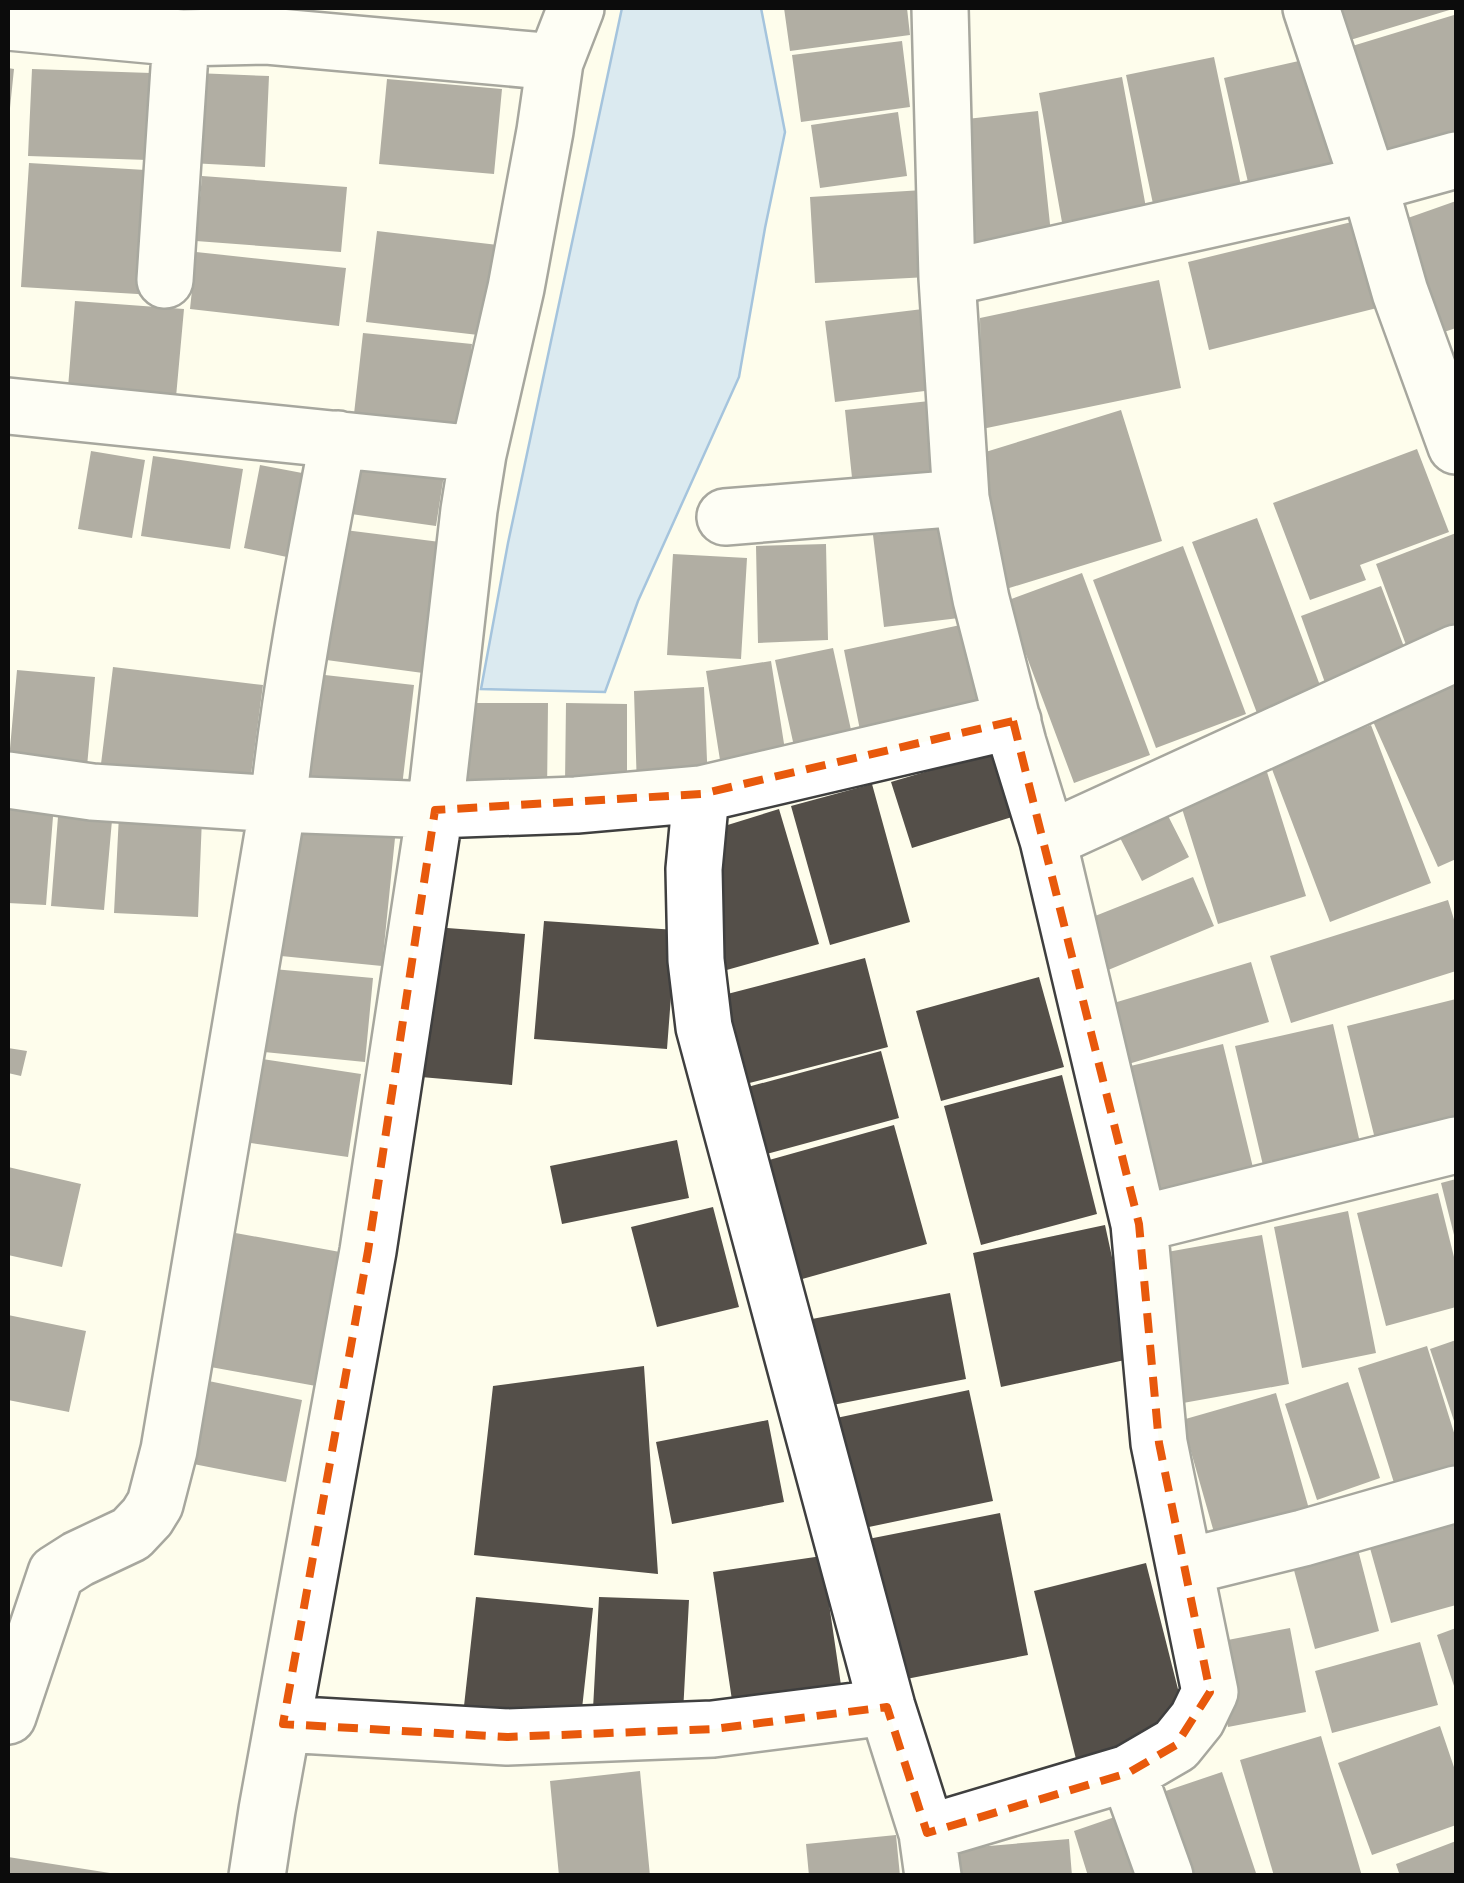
<svg xmlns="http://www.w3.org/2000/svg" width="1464" height="1883" viewBox="0 0 1464 1883" font-family="Merriweather,serif">
	<style>
		.water { fill: #b2d3f4; stroke: #3b7fc9; stroke-width: 2.5 }
		.building { fill: #544f49 }
		.lines { fill: none; stroke-linecap: round; stroke-linejoin: round }
		.minor-casing { stroke: #3f3f3f; stroke-width: 60 }
		.minor { stroke: #fff; stroke-width: 55 }
		.marked { fill: none; stroke: #e8590c; stroke-width: 8; stroke-dasharray: 20 12; stroke-linejoin: round }
	</style>
	<rect width="100%" height="100%" fill="#fefdec"/>
	<path class="water" d="M622,8h139l24,124 -20,96 -26,149 -101,224 -33,91 -124,-3 27,-146z"/>
	<path class="building" d="M784,8h123l3,27 -120,16z
		M1326,8h130l-119,36z
		M1454,15l2,10v106l-74,20 -33,-104z
		M902,41l8,66 -109,15 -9,-67z
		M1214,57l31,148 -88,18 -31,-148z
		M1312,58l28,126 -87,20 -29,-126z
		M8,68l6,1 -4,39h-2z
		M32,69l119,4 -3,87 -120,-4z
		M195,73l74,3 -4,91 -75,-4z
		M1122,77l27,147 -84,15 -26,-146z
		M387,79l115,10 -8,85 -115,-10z
		M1038,111l14,132 -80,8 -14,-131z
		M898,112l9,64 -87,12 -9,-63z
		M29,163l133,8 -8,124 -133,-8z
		M202,176l145,11 -6,65 -145,-11z
		M923,190l5,87 -113,6 -5,-86z
		M1456,201v127l-12,4 -39,-113z
		M1368,218l21,87 -180,45 -21,-88z
		M377,231l121,14 -11,91 -121,-14z
		M196,252l150,16 -7,58 -149,-17z
		M1159,280l22,108 -199,41 -2,-111z
		M75,301l109,8 -9,99 -108,-8z
		M931,308l10,81 -106,13 -10,-81z
		M363,333l109,11 -10,91 -109,-12z
		M939,400l9,87 -94,10 -9,-87z
		M1121,410l41,131 -156,48 -40,-131z
		M1417,449l32,83 -89,33 6,15 -56,20 -37,-97z
		M91,451l54,9 -13,78 -54,-9z
		M153,456l90,13 -13,80 -89,-13z
		M352,461l92,14 -8,51 -92,-13z
		M260,465l58,11 -17,84 -57,-12z
		M1257,518l67,178 -64,25 -68,-179z
		M948,526l11,92 -75,9 -11,-92z
		M337,529l103,13 -17,131 -104,-14z
		M1456,533v111l-44,17 -36,-97z
		M826,544l2,96 -70,3 -2,-97z
		M1183,546l63,168 -90,34 -63,-168z
		M673,554l74,4 -6,101 -74,-4z
		M1082,573l68,182 -76,28 -68,-182z
		M1381,586l28,74 -81,31 -27,-75z
		M965,624l19,95 -121,26 -19,-95z
		M833,648l22,100 -58,12 -22,-100z
		M771,661l17,108 -65,10 -17,-108z
		M113,667l150,18 -14,105 -149,-18z
		M17,670l78,7 -9,101 -78,-7z
		M307,673l107,12 -13,110 -107,-12z
		M1456,679v180l-18,8 -67,-150z
		M704,687l4,98 -71,4 -3,-98z
		M461,703h87l-1,91h-87z
		M566,703l61,1v79h-62z
		M1371,725l60,158 -101,39 -60,-158z
		M992,752l20,65 -100,31 -21,-66z
		M1267,772l39,124 -88,28 -39,-125z
		M872,784l38,138 -80,23 -39,-139z
		M8,800l46,4 -8,101 -38,-2z
		M1161,802l28,55 -47,24 -28,-55z
		M59,804l54,5 -9,101 -53,-4z
		M779,809l40,135 -103,29 -11,-141z
		M119,815l83,3 -4,99 -84,-4z
		M283,828l112,10 -13,128 -111,-11z
		M1193,877l21,49 -113,47 -21,-51z
		M1448,900l8,26v45l-165,52 -21,-67z
		M544,921l132,9 -9,119 -133,-10z
		M434,927l91,7 -13,151 -91,-8z
		M865,958l23,89 -158,41 -22,-89z
		M1251,962l18,60 -144,43 -18,-60z
		M262,968l111,10 -8,84 -111,-11z
		M1039,977l25,90 -123,34 -25,-90z
		M1456,999v132l-78,20 -31,-125z
		M1333,1024l30,132 -97,22 -31,-132z
		M1223,1044l34,140 -102,24 -33,-140z
		M8,1048l19,3 -6,25 -13,-3z
		M881,1051l18,67 -147,40 -19,-67z
		M249,1057l112,17 -13,83 -111,-16z
		M1062,1075l35,139 -116,31 -37,-139z
		M894,1125l33,119 -139,39 -33,-119z
		M677,1140l12,58 -127,26 -12,-58z
		M8,1167l73,17 -19,83 -54,-12z
		M1456,1179v59l-1,1 -14,-56z
		M1438,1193l18,72v42l-70,19 -29,-113z
		M713,1207l26,100 -82,20 -26,-100z
		M1348,1211l28,142 -74,15 -28,-141z
		M1105,1225l29,133 -133,29 -28,-134z
		M230,1232l110,20 -24,134 -111,-20z
		M1262,1235l27,149 -106,19 -27,-149z
		M950,1293l16,86 -154,30 -16,-87z
		M8,1315l78,16 -17,81 -61,-12z
		M1456,1340v87l-26,-78z
		M1427,1346l29,93v28l-61,19 -37,-118z
		M644,1366l14,208 -184,-19 19,-169z
		M194,1378l108,22 -16,82 -108,-21z
		M1348,1382l32,96 -63,22 -32,-96z
		M969,1390l24,111 -148,31 -23,-111z
		M1276,1393l35,123 -94,27 -35,-123z
		M768,1420l16,82 -112,22 -16,-82z
		M1000,1513l28,142 -142,28 -28,-142z
		M1456,1516v89l-65,18 -23,-82z
		M1356,1542l23,89 -64,18 -24,-90z
		M822,1556l20,136 -109,15 -20,-135z
		M1146,1563l35,138 -18,29 -82,49 -47,-188z
		M476,1597l117,11 -12,110 -117,-12z
		M599,1597l90,3 -6,113 -90,-4z
		M1290,1628l16,84 -78,15 -16,-84z
		M1456,1628v64l-19,-57z
		M1420,1642l18,63 -106,28 -17,-62z
		M1440,1726l16,47v52l-84,30 -34,-92z
		M1321,1736l41,140h-88l-34,-116z
		M640,1771l10,105h-91l-9,-95z
		M1222,1772l35,104h-86l-26,-78z
		M1138,1809l22,67h-72l-14,-45z
		M896,1835l4,41h-91l-3,-32z
		M1069,1839l3,37h-128l-2,-26z
		M1456,1841v35h-56l-4,-12z
		M8,1857l102,16v3h-102z"/>
	<g class="lines">
		<g class="minor-casing">
			<path id="minor" d="M1311,8l58,176 31,108 56,154
				M8,22l173,16 86,-2 288,26
				M947,278l422,-94 87,-24
				M165,280l16,-242
				M8,406l470,48
				M725,517l236,-19
				M8,780l84,12 186,12 157,6 141,-5 125,-11 312,-73
				M701,794l-7,75 2,91 8,67 183,680 40,126 6,43
				M1048,840l408,-187
				M1139,1224l317,-79
				M1185,1567l118,-29 153,-44
				M8,1716l48,-143 22,-14 53,-25 16,-17 8,-13 14,-54 109,-646c13,-123 37,-244 60,-365
				M283,1724l224,13 206,-8 174,-22
				M1128,1773l37,103
				M927,1833l201,-60 48,-28 21,-26 13,-27 -51,-249 -20,-219 -91,-384 -30,-97 -37,-144 -20,-101 -14,-220 -7,-270
				M257,1876l10,-66 101,-559 67,-441 34,-300 9,-56 38,-166 29,-157 10,-69 21,-54"/>
		</g>
		<use href="#minor" class="minor"/>
	</g>
	<path d="M0 0H1464V1883H0ZM1013,721l126,503 20,219 51,249 -34,53 -48,28 -201,60 -40,-126 -174,22 -206,8 -224,-13 85,-473 67,-441 266,-16z" fill="#fefdec" fill-opacity=".55" fill-rule="evenodd"/>
	<path class="marked" d="M1013,721l126,503 20,219 51,249 -34,53 -48,28 -201,60 -40,-126 -174,22 -206,8 -224,-13 85,-473 67,-441 266,-16z"/>
	<rect width="1464" height="1883" fill="none" stroke="#0c0c0c" stroke-width="20"/>
</svg>
